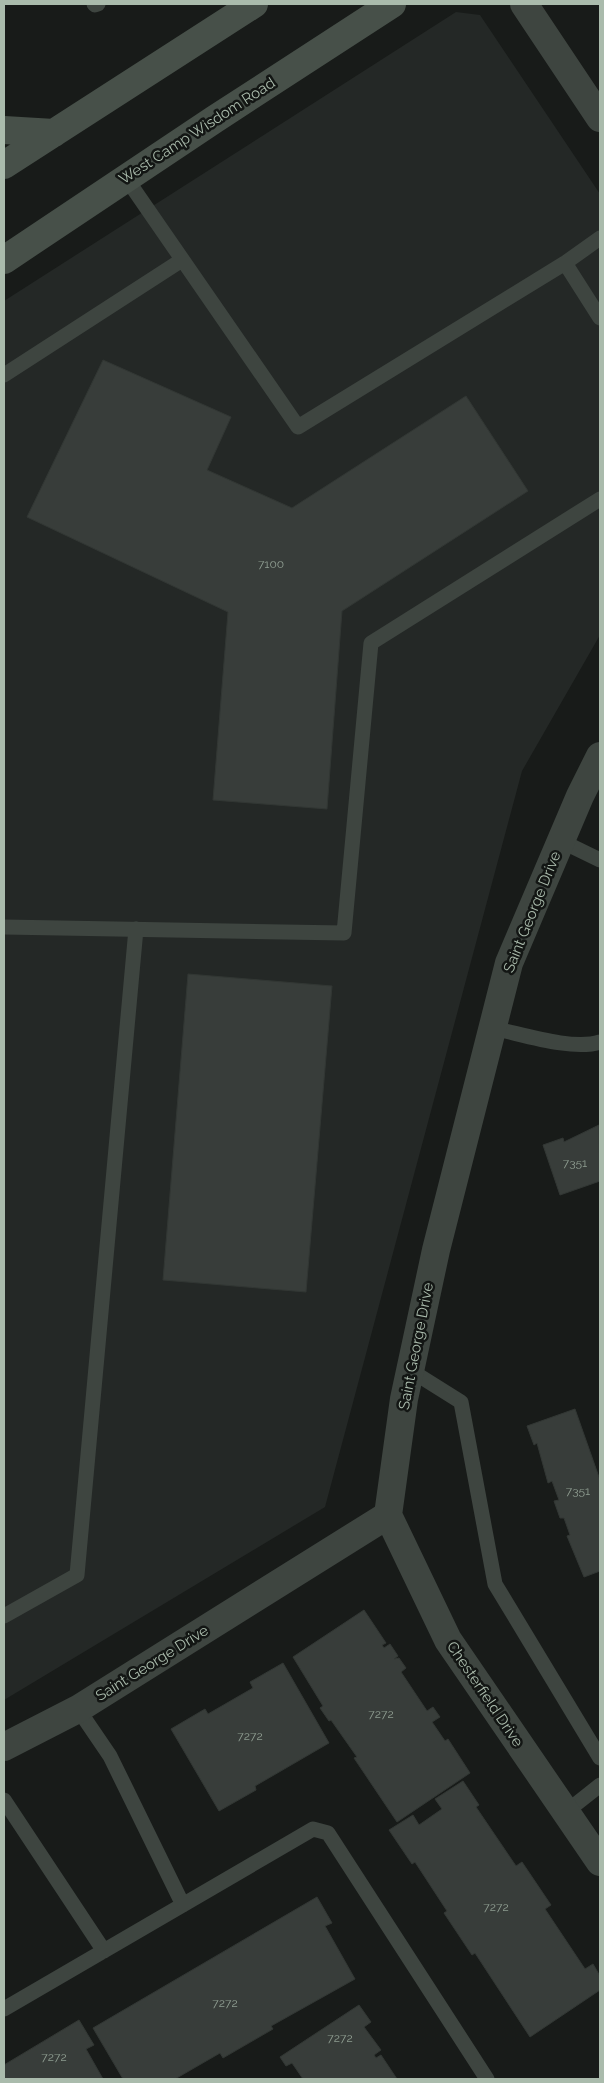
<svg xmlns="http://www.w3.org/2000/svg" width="604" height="2083" viewBox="0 0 604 2083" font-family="Raleway,sans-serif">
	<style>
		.built { fill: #242826 }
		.building { fill: #383d3a; stroke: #323734 }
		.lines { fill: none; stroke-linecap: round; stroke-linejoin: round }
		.service { stroke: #3e4540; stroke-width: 15 }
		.tertiary { stroke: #3e4540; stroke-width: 28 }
		.secondary { stroke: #475049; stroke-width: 28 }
		.labels { text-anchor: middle; stroke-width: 5; stroke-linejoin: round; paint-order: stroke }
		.number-label { font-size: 12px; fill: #8e9c90 }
		.street-label { font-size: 15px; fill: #aabbac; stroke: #131614 }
	</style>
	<rect width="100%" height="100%" fill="#181b19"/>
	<path class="built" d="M456,12l24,3 120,179v441l-78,136 -197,736 -321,193v-1399z"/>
	<path class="building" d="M103,360l128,57 -24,53 85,38 174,-112 62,95 -186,120 -15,198 -114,-9 15,-188 -201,-95z
		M188,974l144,12 -26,306 -143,-12z
		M599,1125l1,56 -40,14 -17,-50 20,-7 1,4z
		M575,1409l25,71v91l-16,6 -17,-41 3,-1 -6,-17h-4l-6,-17 5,-1 -7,-19 -4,2 -11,-40 -3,2 -7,-19z
		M364,1610l22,33 -4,2 2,3 6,-4 8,12 -4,3 5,-1 7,10 -5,4 26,39 6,-4 7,10 -8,5 13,19 3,-2 22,34 -73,49 -43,-64 3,-1 -26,-37 -2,1 -9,-13 3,-2 -30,-49z
		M283,1663l46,80 -74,43 1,4 -37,21 -48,-82 34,-20 3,5 45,-26 -3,-6z
		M463,1781l16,24 -3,2 40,59 6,-4 29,43 -6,4 40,60 8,-5 7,12v14l-70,47 -55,-84 -3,2 -28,-42 3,-2 -32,-49 -3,2 -23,-34 24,-15 6,10 23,-16 -7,-10z
		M317,1897l15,26 -7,3 30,53 -84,47 2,3 -50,29 -3,-5 -45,26h-52l-30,-51z
		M359,2005l12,17 -7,5 17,23 -7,5 2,3 5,-3 16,24h-94l-11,-16 -6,3 -6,-9z
		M79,2020l15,25 -8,4 17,30h-99v-14z"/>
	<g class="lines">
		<path class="service" d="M94,4l1,1 3,-1
			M126,178l172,249 267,-164 35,-25
			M565,263l35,55
			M4,375l178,-115
			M561,841l39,19
			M4,927l340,6 27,-290 229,-144
			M492,1028c30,6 80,23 108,14
			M410,1370l51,32 34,182 105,174
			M4,1616l73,-41 59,-646
			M78,1709l32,47 73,149
			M4,1800l100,151
			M566,1812l34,-27
			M4,2009l309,-180 15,4 159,246"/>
		<path class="tertiary" d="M524,4l76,114
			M388,1515l16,-116 32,-149 73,-287 71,-167 20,-40
			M388,1515l60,125 152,222
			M4,1747l74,-38 310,-194"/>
		<path class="secondary" d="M4,130l50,3
			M4,165l250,-161
			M4,260l211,-141 177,-115"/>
	</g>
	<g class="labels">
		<g class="number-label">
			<text x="271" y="568">7100</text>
			<text x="575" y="1167">7351</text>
			<text x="578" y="1495">7351</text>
			<text x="381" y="1718">7272</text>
			<text x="250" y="1740">7272</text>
			<text x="496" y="1911">7272</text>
			<text x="225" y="2007">7272</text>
			<text x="340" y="2042">7272</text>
			<text x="54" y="2061">7272</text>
		</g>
		<g class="street-label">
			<text transform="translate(197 131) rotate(-33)" y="5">West Camp Wisdom Road</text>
			<text transform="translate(532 912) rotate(-68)" y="5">Saint George Drive</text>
			<text transform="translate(416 1346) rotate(-79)" y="5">Saint George Drive</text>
			<text transform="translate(152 1663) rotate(-32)" y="5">Saint George Drive</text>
			<text transform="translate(485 1694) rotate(56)" y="5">Chesterfield Drive</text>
		</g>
	</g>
	<rect width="604" height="2083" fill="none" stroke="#aabbac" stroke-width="10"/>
</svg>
